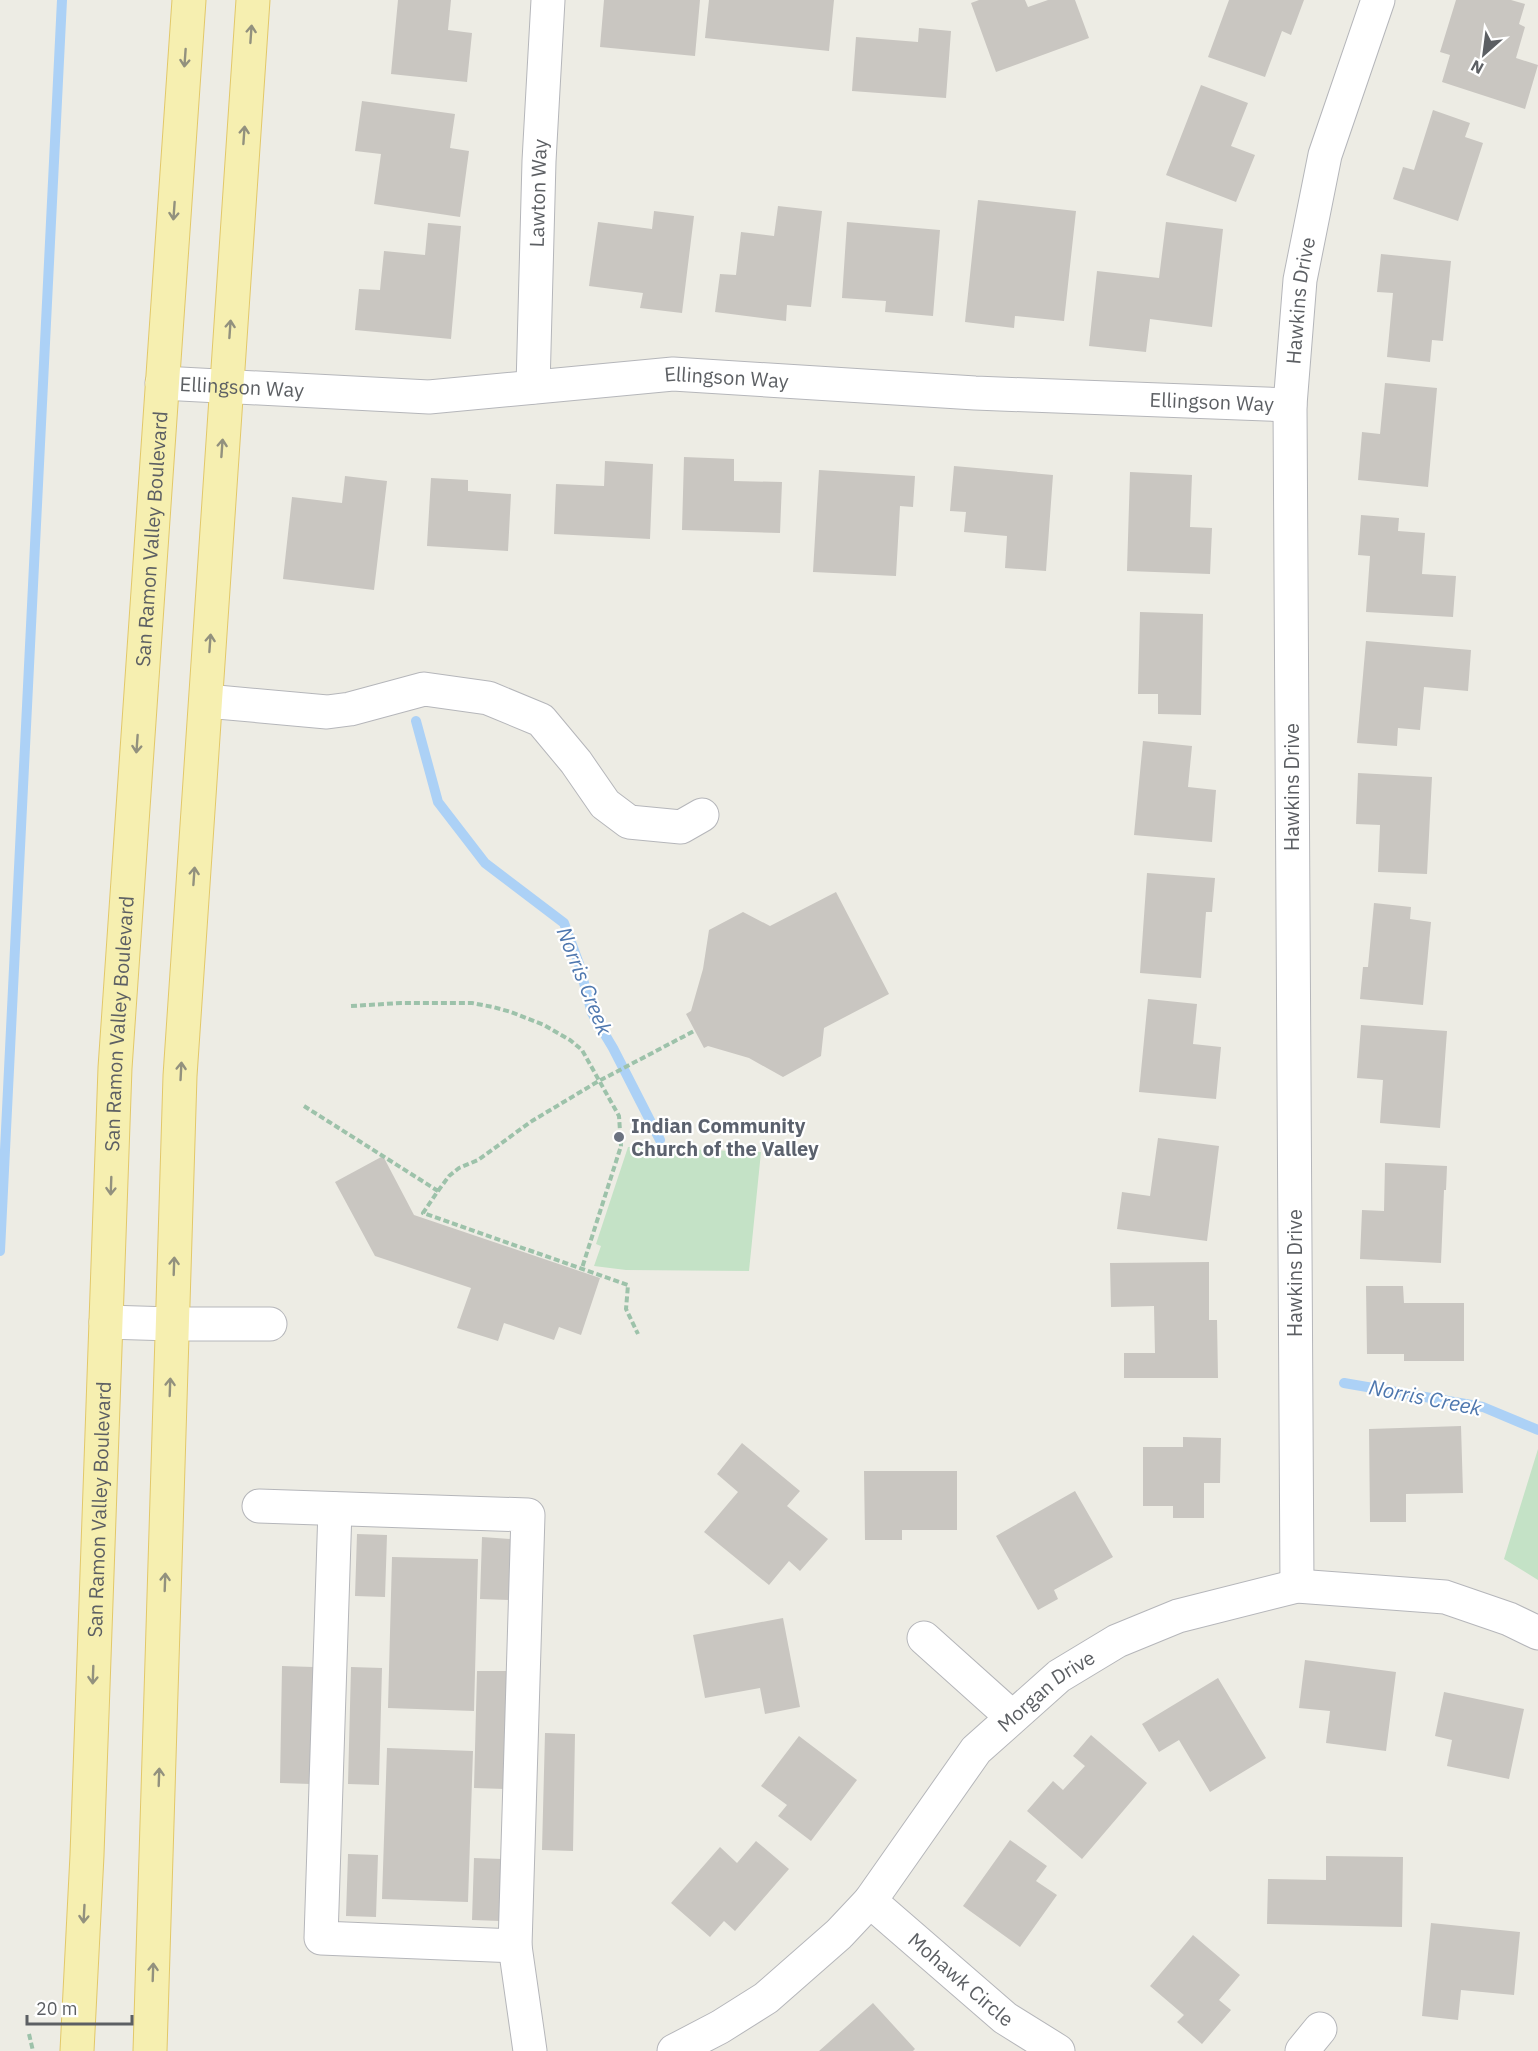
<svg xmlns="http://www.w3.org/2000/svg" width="1538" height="2051" viewBox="0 0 1538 2051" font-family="'IBM Plex Sans',sans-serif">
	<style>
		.green { fill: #c4e2c6 }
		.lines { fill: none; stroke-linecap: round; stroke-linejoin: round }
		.stream { stroke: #acd1f6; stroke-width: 10 }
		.building { fill: #c9c6c1 }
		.minor-casing { stroke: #b5b6ba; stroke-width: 35 }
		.major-casing { stroke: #e2c869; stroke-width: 35 }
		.path { stroke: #9dc2aa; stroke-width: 4; stroke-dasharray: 6 3; stroke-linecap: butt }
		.minor { stroke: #fff; stroke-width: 33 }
		.major { stroke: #f6efb0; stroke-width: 33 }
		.oneway { stroke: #92917e }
		.worship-dot { fill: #6b7280; stroke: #fff; stroke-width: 2 }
		.labels { text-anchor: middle; stroke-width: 4.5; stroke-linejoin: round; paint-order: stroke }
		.street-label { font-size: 20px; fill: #5c5f63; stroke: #fff }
		.worship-label { font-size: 20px; font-weight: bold; fill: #5b616d; stroke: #fff; text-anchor: start }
		.water-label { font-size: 21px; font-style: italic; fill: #4e77ae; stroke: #fff }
	</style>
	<rect width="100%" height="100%" fill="#edece4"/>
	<path class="green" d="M628,1147l133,5 -12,119 -123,-1 -32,-4 7,-20 -5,-2z
		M1538,1449v131l-34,-21z"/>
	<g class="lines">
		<path class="stream" d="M416,721l22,81 47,61 79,60 15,41 13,49 21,35 47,92
			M0,1251l62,-1251
			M1344,1383l139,24 55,23"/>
	</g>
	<path class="building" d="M398,0h53l-3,30 24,3 -5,49 -76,-8z
		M604,0h96l-5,56 -95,-9z
		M709,0h125l-5,51 -124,-13z
		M979,0h46l3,7 20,-7h27l14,38 -93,34 -25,-69z
		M1229,0h75l-13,35 -9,-4 -17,46 -57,-20z
		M1456,0h55l14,4 -6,20 6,3 -9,31 22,7 -13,44 -83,-27 8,-27 -10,-3z
		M919,28l32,3 -5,67 -94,-7 4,-54 62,5z
		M1201,85l47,18 -17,43 24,9 -19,47 -70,-27z
		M362,101l93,13 -5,34 19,3 -9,66 -86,-13 7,-50 -26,-3z
		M1433,110l37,13 -5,14 18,6 -25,78 -65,-22 10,-32 11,3z
		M978,200l98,11 -12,110 -49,-5 -1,12 -49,-6z
		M778,206l44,5 -11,96 -24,-2 -1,16 -71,-9 5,-38 16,1 5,-43 33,4z
		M654,211l40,5 -12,97 -42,-5 3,-15 -54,-7 9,-64 54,7z
		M847,222l93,8 -7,86 -48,-4 1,-11 -44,-3z
		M1166,222l57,7 -11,98 -62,-8 -4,33 -57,-6 8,-75 62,7z
		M428,223l33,3 -10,113 -96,-9 4,-41 21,1 4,-39 41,4z
		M1381,254l70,7 -8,80 -11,-1 -2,22 -43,-5 6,-64 -16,-1z
		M1385,383l52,5 -9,99 -70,-7 4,-48 18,2z
		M684,457l50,2v22l48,1 -2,51 -98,-3z
		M605,461l48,3 -3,75 -96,-5 2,-50 48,2z
		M954,466l99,9 -7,96 -41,-3 2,-32 -43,-4 2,-20 -16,-1z
		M819,470l96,6 -2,31 -13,-1 -4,70 -83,-4z
		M1130,472l62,3 -2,52 22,1 -2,46 -83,-3z
		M345,476l42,5 -13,109 -91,-11 9,-82 50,6z
		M431,478l37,2v11l43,3 -3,57 -81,-5z
		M1361,515l38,3 -1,13 27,2 -3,41 34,2 -3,41 -87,-5 4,-56 -12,-1z
		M1140,612l63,2 -2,101 -43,-1v-20h-20z
		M1366,641l105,9 -3,41 -44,-4 -4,43 -22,-2 -1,18 -40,-3z
		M1143,741l49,5 -4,41 28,3 -4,52 -78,-7z
		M1358,773l74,4 -5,97 -49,-2 2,-47 -24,-1z
		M1147,873l68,5 -3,34h-6l-5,66 -61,-5z
		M836,892l53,102 -65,34 -3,28 -38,21 -34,-19 -41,-12 -4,2 -18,-34 5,-3 12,-42 6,-39 34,-18 27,14z
		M1374,903l37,4 -1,12 21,3 -8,83 -63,-6 3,-32h5z
		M1148,999l49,5 -4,40 28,3 -5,52 -77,-7z
		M1361,1025l86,6 -7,97 -60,-5 3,-43 -26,-2z
		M1158,1138l61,8 -12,95 -90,-12 5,-37 28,4z
		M383,1156l31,59 186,63 -19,57 -22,-8 -5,13 -50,-17 -6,18 -41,-13 14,-40 -96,-32 -40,-74z
		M1385,1163l62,3 -1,24h-2l-3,73 -81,-4 2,-49 22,1z
		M1209,1262v58h8l1,58h-94v-25h31l-1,-47 -43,1 -1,-44z
		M1366,1286h37l1,17h60v58h-60v-7h-37z
		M1461,1426l2,67 -57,1v28h-36l-1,-93z
		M1183,1437l38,1 -1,45h-16v35h-31v-12h-30v-59h40z
		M742,1443l58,48 -13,15 41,33 -28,32 -11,-10 -20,24 -65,-53 34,-40 -21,-18z
		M864,1471h93v59h-55v10h-37z
		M1075,1491l38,66 -59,33 4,9 -20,11 -42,-74z
		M357,1534l30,1 -2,62 -30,-1z
		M482,1537l29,2 -2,61 -29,-1z
		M392,1557l86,2 -4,152 -86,-3z
		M783,1618l17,89 -35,7 -5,-26 -55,10 -12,-63z
		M1305,1660l91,12 -10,79 -60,-8 4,-32 -31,-3z
		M282,1666l31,1 -2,117 -31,-1z
		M351,1667l31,1 -3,117 -31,-1z
		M477,1671h31l-3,118 -31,-1z
		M1218,1678l48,80 -56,34 -31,-52 -20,12 -17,-28z
		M1444,1692l80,17 -15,70 -62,-13 5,-26 -17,-4z
		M545,1733l30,1 -2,117 -31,-1z
		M1091,1735l56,48 -65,76 -55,-48 26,-30 10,9 22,-24 -12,-10z
		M799,1736l58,44 -46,61 -33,-25 9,-11 -26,-19z
		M387,1748l86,3 -5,151 -86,-3z
		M1010,1840l37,26 -11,15 21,14 -37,52 -57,-41z
		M756,1841l33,28 -54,62 -11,-10 -14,16 -39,-34 49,-56 17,16z
		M348,1854l30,1 -2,62 -30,-1z
		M1326,1856l77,1 -1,70 -135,-3 1,-45 58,1z
		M474,1858l29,1 -2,62 -29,-1z
		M1431,1923l89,9 -6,63 -53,-5 -3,30 -36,-4z
		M1193,1935l47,40 -21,25 12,10 -29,34 -25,-22 7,-7 -34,-29z
		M873,2003l42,46 -2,2h-94z"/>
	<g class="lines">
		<g class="minor-casing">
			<g id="minor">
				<path id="s1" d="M162,383l267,14 244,-23 302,19 315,12"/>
				<path id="s2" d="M533,387l6,-226 9,-161"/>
				<path d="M206,701l121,11 23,-3 74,-20 64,9 53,22 35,42 29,42 24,18 52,5 21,-12"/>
				<path d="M106,1322l66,2h98"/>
				<path d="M259,1506l269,9 -13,431 15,105"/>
				<path d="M335,1509l-14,429 194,8"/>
				<path id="s3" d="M1297,1586l-7,-1181 10,-125 25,-125 53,-155"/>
				<path d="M924,1638l88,79"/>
				<path id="s4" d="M870,1901l135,117 53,33"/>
				<path id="s5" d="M674,2051l46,-24 46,-29 73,-64 31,-33 106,-151 83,-74 58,-35 61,-25 119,-30 148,11 64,22 29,14"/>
				<path d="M1302,2051l18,-22"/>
			</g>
		</g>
		<g class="major-casing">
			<g id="major">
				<path id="s6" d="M77,2051l10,-196 28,-787 74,-1068"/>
				<path d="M150,2051l30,-975 73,-1076"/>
			</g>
		</g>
		<path class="path" d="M351,1006l50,-3h71l21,4 18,5 33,13 26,15 12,10 37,66 2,30 -39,122
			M304,1106l134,85 -15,22 205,72 -2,24 12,25
			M438,1191l11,-15 10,-8 19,-8 54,-39 65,-39 97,-51
			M29,2034l4,17"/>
		<use href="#minor" class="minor"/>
		<use href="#major" class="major"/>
	</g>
	<defs><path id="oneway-shaft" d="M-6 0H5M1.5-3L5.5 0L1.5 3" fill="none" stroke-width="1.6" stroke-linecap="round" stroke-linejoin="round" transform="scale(1.5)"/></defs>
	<g class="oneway">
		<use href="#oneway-shaft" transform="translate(251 34) rotate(-86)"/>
		<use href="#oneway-shaft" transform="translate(185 58) rotate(94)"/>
		<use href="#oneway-shaft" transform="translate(244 135) rotate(-86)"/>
		<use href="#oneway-shaft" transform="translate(174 211) rotate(94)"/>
		<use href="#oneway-shaft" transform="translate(230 329) rotate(-86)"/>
		<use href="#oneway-shaft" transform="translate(222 448) rotate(-86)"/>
		<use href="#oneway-shaft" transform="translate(210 643) rotate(-86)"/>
		<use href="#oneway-shaft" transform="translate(137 744) rotate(94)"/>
		<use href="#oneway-shaft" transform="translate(194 876) rotate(-86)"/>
		<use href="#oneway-shaft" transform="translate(181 1071) rotate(-87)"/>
		<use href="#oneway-shaft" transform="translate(111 1186) rotate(92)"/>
		<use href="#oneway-shaft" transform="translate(174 1266) rotate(-88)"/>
		<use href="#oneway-shaft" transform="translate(170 1387) rotate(-88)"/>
		<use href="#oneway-shaft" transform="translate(165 1582) rotate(-88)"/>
		<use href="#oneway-shaft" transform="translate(93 1675) rotate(92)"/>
		<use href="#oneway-shaft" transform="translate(159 1777) rotate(-88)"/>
		<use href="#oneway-shaft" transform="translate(84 1914) rotate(93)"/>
		<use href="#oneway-shaft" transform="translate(153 1972) rotate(-88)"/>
	</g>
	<circle class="worship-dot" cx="619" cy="1137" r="6"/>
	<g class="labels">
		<g class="street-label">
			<text dy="7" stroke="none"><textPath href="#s2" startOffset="194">Lawton Way</textPath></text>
			<text dy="7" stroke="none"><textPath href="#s3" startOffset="1286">Hawkins Drive</textPath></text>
			<text dy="7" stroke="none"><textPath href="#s1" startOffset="566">Ellingson Way</textPath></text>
			<text dy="7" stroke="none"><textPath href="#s1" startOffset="80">Ellingson Way</textPath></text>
			<text dy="7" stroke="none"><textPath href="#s1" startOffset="1052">Ellingson Way</textPath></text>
			<text dy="7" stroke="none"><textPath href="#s6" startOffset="1514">San Ramon Valley Boulevard</textPath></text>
			<text transform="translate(1292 787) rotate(-90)" y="7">Hawkins Drive</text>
			<text dy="7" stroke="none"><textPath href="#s6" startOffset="1028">San Ramon Valley Boulevard</textPath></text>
			<text transform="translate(1295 1273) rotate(-90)" y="7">Hawkins Drive</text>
			<text dy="7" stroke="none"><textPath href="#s6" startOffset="542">San Ramon Valley Boulevard</textPath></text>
			<text dy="7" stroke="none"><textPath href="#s5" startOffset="525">Morgan Drive</textPath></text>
			<text dy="7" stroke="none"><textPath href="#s4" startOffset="120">Mohawk Circle</textPath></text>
		</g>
		<g class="worship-label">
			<text x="631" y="1133">Indian Community<tspan x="631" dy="23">Church of the Valley</tspan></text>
		</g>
		<g class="water-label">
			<text transform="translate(584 981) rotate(68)" y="7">Norris Creek</text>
			<text transform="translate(1425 1398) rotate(11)" y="7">Norris Creek</text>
		</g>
	</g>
	<g transform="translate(1484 54) rotate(208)" stroke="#ffffff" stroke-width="4.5" paint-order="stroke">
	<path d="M0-4.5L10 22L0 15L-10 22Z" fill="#5c5f63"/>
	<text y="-9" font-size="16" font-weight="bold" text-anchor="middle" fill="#5c5f63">N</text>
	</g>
	<path d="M27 2015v9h105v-9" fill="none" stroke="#5c5f63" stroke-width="3"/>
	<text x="36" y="2015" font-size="18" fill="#5c5f63" stroke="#ffffff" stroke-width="4.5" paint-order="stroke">20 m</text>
</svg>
